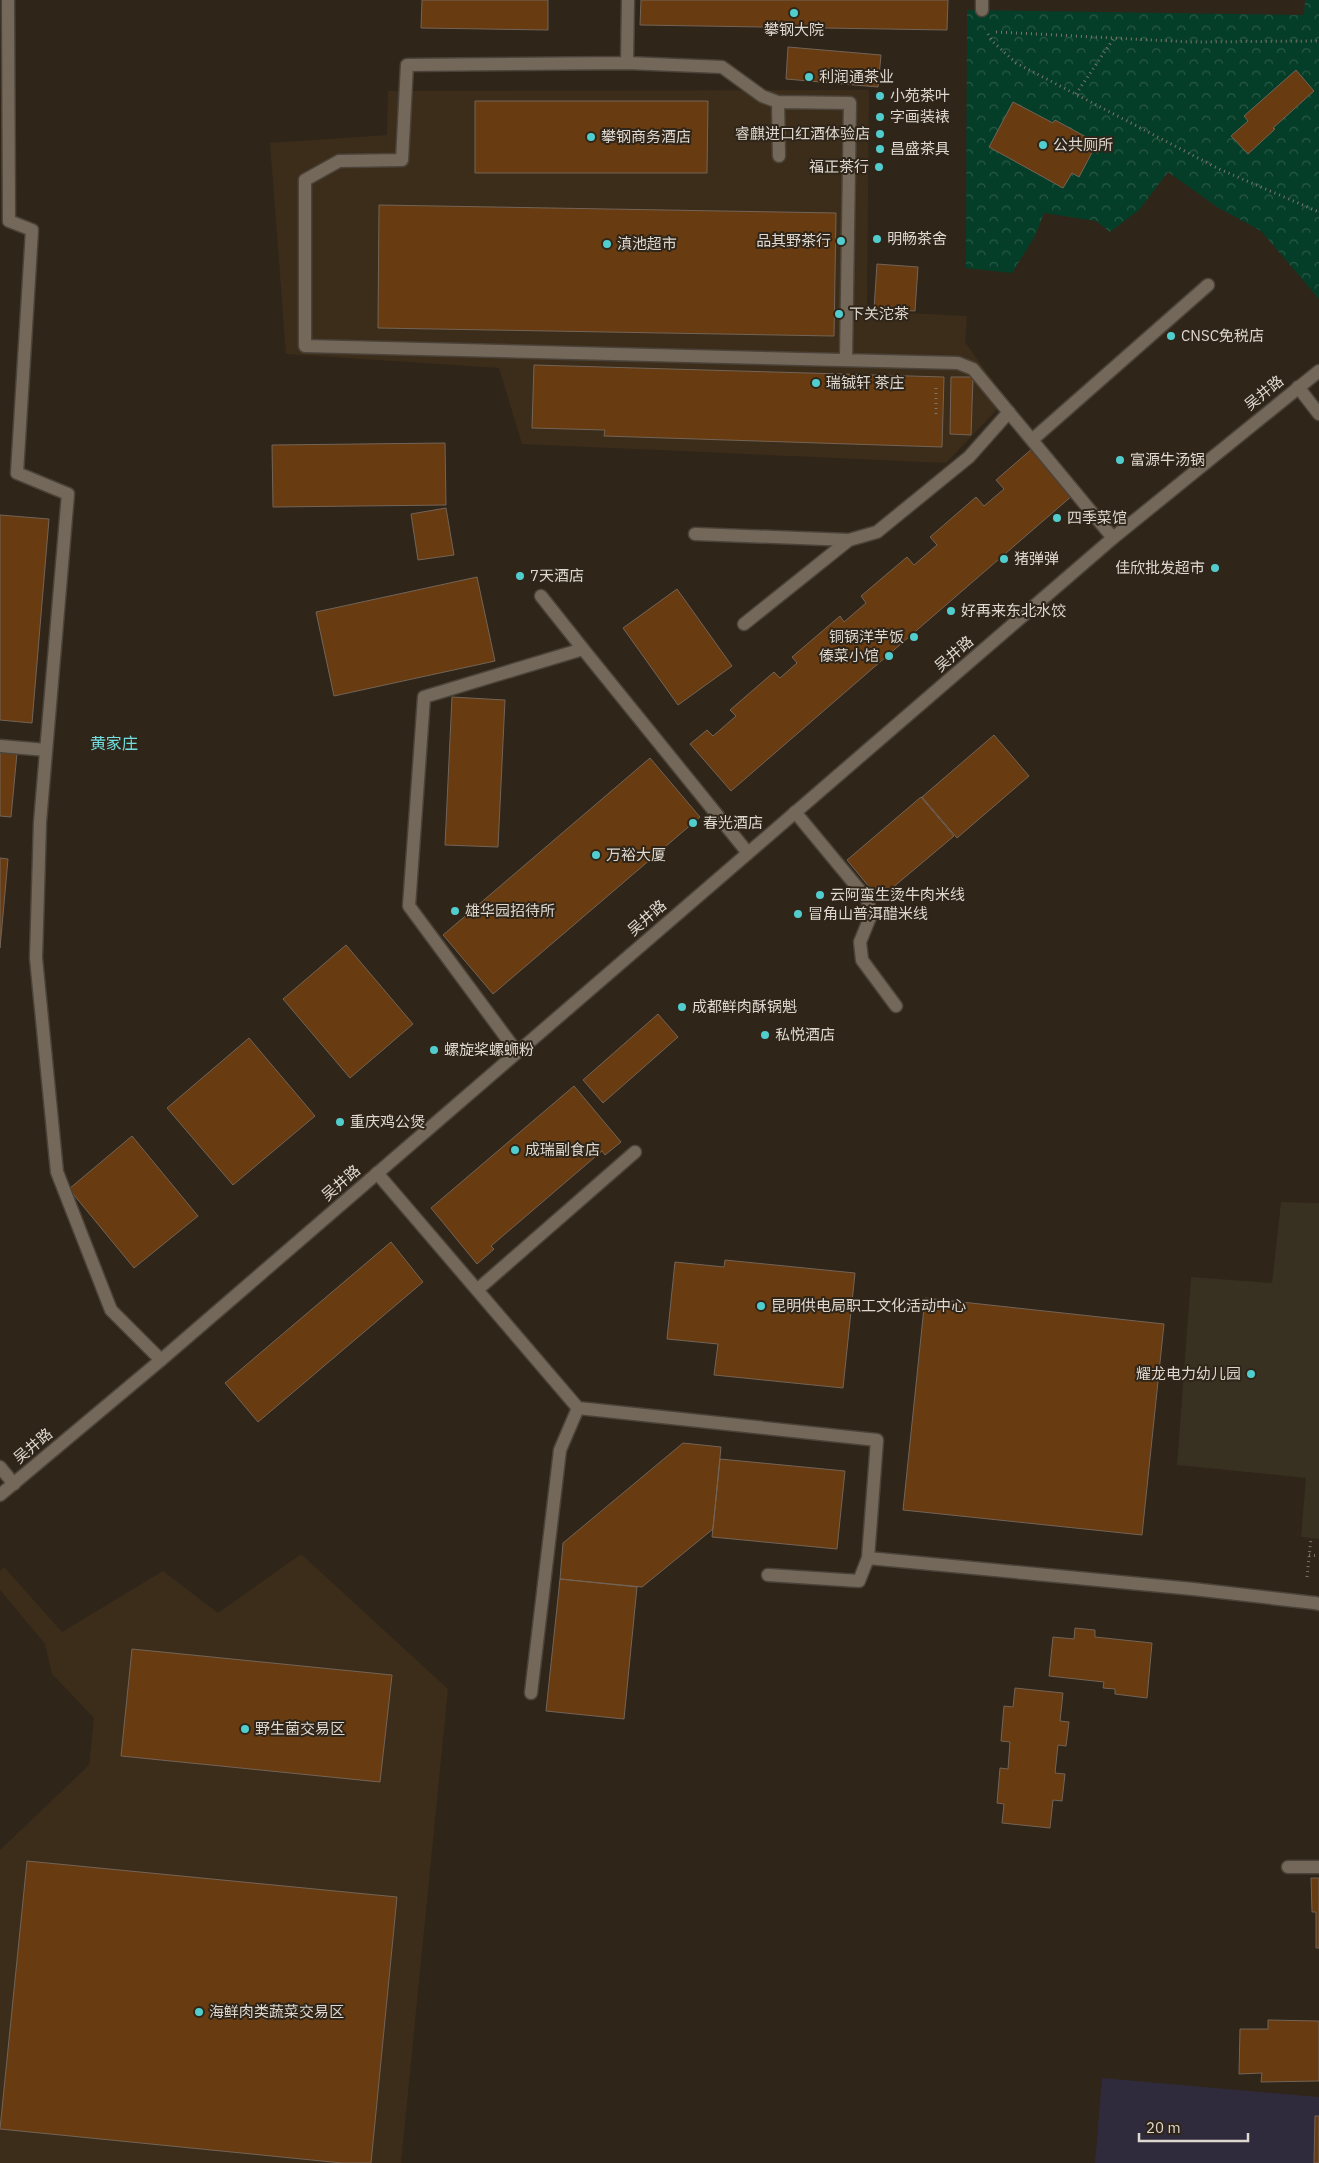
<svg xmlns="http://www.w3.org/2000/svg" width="1319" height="2163" viewBox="0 0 1319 2163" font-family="'IBM Plex Sans','Noto Sans SC',sans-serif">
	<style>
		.built { fill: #3c2d1b }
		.education { fill: #383021 }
		.medical { fill: #302b3c }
		.park { fill: url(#park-crowns) }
		.building { fill: #683b10; stroke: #736458 }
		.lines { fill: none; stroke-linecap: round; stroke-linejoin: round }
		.lane-casing { stroke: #4b4339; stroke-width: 15 }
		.street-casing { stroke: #4b4339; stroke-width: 15 }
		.secondary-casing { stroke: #4b4339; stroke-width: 15 }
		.path { stroke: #7d756b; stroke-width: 3; stroke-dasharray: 1 4; stroke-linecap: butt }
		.lane { stroke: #74685a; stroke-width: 12 }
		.street { stroke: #74685a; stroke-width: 12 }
		.secondary { stroke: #74685a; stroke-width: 12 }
		.poi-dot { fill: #52cdce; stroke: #2f2519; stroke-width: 2 }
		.labels { text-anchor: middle; stroke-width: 4; stroke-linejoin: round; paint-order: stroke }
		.poi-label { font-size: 15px; fill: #ded8d0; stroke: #2f2519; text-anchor: start }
		.street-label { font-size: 15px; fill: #ded8d0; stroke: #2f2519 }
		.neighbourhood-label { font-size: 16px; fill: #72dedf; stroke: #2f2519 }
	</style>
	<defs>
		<pattern id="park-crowns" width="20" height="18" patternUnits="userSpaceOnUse" patternTransform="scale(1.25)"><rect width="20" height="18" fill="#053e28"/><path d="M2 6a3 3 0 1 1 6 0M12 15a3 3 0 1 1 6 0" fill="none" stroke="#295946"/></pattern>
	</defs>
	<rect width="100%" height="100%" fill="#2f2519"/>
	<path class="built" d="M869,90l-2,221 100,5 -2,26 41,58 -60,63 -424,-19 -23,-76 -213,-14 -16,-211 117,-8 1,-44z
		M301,1554l147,135 -47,474h-401v-313l89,-85 5,-47 -42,-44 -7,-30 -45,-54v-19l4,-4 58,65 101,-61 55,42z"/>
	<path class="education" d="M1281,1202l38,1v336l-18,-2 5,-59 -129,-13 14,-188 81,6z"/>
	<path class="medical" d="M1102,2078l217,19v66h-224z"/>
	<path class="park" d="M1305,0h14v299l-58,-68 -44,-24 -49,-35 -29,38 -29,22 -14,-11 -52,-8 -9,23 -23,37 -46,-5 1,-258 337,5z"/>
	<path class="building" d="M422,0h126v30l-127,-2z
		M641,0h307l-1,30 -307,-5z
		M788,47l93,8 -3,32 -92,-8z
		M1296,70l18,21 -41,37 2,1 -27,25 -17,-18 17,-15 -4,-5z
		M475,101h233l-1,72h-232z
		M1013,102l40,21 2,-3 42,23 -18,34 -7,-4 -9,15 -74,-41z
		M379,205l457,8 -2,123 -456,-8z
		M877,264l41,3 -3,44 -41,-2z
		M534,365l410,12 -2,70 -338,-11 1,-6 -73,-2z
		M951,377h22l-2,58 -21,-1z
		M445,443l1,62 -173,2 -1,-62z
		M1033,448l40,47 -342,296 -41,-47 17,-14 6,6 23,-20 -6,-6 44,-38 6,6 17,-15 -5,-6 48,-41 4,6 22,-19 -5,-7 46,-39 7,8 23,-20 -7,-8 46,-40 8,9 20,-17 -8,-9z
		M446,508l8,47 -36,5 -7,-46z
		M0,515l49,4 -17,204 -32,-3z
		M477,577l18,84 -161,35 -18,-84z
		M677,589l55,77 -54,39 -55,-77z
		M452,697l53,3 -7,147 -53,-2z
		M994,735l35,41 -72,62 -35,-41z
		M0,752l17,1 -6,64 -11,-1z
		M650,758l50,59 -207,177 -50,-59z
		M921,797l33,39 -75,63 -32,-39z
		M0,858l8,1 -8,89z
		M346,945l67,79 -63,54 -67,-79z
		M658,1014l20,23 -75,66 -20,-23z
		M249,1038l66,78 -82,69 -66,-77z
		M574,1086l47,56 -16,13 -3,-4 -111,95 3,3 -17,15 -46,-56z
		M132,1136l66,80 -64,52 -65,-79z
		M391,1242l32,40 -165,140 -33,-39z
		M725,1260l130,13 -12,115 -129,-13 4,-31 -51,-5 8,-77 49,5z
		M925,1298l239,26 -22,211 -239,-25z
		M683,1443l38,4 -8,82 -71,58 -82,-8 3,-36z
		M720,1459l125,12 -8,78 -125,-12z
		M560,1579l77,8 -13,132 -78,-8z
		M1075,1628l20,2v7l57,6 -5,55 -32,-4v-5l-12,-1 1,-6 -55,-6 4,-39 21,2z
		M132,1649l260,26 -12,107 -259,-26z
		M1015,1688l48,5 -3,28 9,1 -3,24 -8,-1 -3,28 10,1 -3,27 -9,-1 -3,28 -48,-5 2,-19 -7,-1 3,-35 8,1 2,-27 -9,-1 3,-35 9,1z
		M27,1861l370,36 -26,266h-29l-342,-34z
		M1311,1878h8v70h-3v-36h-4z
		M1268,2020l51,1v60l-58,1 1,-9 -23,1 1,-45h28z
		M1315,2116h4v47h-5z"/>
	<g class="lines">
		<g class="lane-casing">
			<path id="lane" d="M982,10v-10
				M627,63l1,-63
				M778,102l1,54
				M846,359l4,-256 -72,-1 -16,-6 -40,-29 -95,-4 -220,2 -5,95 -63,1 -34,19v166l653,17 15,6 140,169
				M1298,387l21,27
				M1032,440l176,-155
				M695,534l154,6
				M541,596l42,53
				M744,624l105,-84 28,-8 92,-75 40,-45
				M0,746l46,4
				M795,812l72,87 4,16 -11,27 2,18 34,46
				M377,1173l201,235 299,32 -9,118
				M477,1290l158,-138
				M768,1575l91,6 9,-23 325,31 122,14
				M531,1693l29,-243 18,-42
				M1288,1867h31"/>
		</g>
		<g class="street-casing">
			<path id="street" d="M8,0l1,221 23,9 -15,243 51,21 -28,328 -4,136 21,214 54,138 50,50
				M517,1052l-108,-146 15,-209 159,-48 165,204
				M0,1467l14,17
				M1315,1603l4,1"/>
		</g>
		<g class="secondary-casing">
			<path id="secondary" d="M0,1495l161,-135 952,-822 206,-167"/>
		</g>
		<path class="path" d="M996,32l196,10 127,-1
			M988,34l4,7 24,22 203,106 100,43
			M1076,94l38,-56
			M936,388v27
			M1309,1555l10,1
			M1307,1577l4,-39"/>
		<use href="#lane" class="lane"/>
		<use href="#street" class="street"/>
		<use href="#secondary" class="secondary"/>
	</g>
	<g class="poi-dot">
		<circle cx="794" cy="13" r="5"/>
		<circle cx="809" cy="77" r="5"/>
		<circle cx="880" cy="96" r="5"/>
		<circle cx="880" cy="117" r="5"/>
		<circle cx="880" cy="134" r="5"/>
		<circle cx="591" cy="137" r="5"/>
		<circle cx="1043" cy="145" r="5"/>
		<circle cx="880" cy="149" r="5"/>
		<circle cx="879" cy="167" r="5"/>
		<circle cx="877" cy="239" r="5"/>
		<circle cx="841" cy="241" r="5"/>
		<circle cx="607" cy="244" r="5"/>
		<circle cx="839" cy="314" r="5"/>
		<circle cx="1171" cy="336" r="5"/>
		<circle cx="816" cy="383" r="5"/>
		<circle cx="1120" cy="460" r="5"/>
		<circle cx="1057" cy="518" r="5"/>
		<circle cx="1004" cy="559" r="5"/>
		<circle cx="1215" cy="568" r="5"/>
		<circle cx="520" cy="576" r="5"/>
		<circle cx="951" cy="611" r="5"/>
		<circle cx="914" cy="637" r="5"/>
		<circle cx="889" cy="656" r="5"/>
		<circle cx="693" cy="823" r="5"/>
		<circle cx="596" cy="855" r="5"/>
		<circle cx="820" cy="895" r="5"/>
		<circle cx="455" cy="911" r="5"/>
		<circle cx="798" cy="914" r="5"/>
		<circle cx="682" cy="1007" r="5"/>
		<circle cx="765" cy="1035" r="5"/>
		<circle cx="434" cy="1050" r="5"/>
		<circle cx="340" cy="1122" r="5"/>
		<circle cx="515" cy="1150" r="5"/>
		<circle cx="761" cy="1306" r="5"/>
		<circle cx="1251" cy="1374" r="5"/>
		<circle cx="245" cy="1729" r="5"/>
		<circle cx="199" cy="2012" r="5"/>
	</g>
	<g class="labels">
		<g class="poi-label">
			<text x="794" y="35" text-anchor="middle">攀钢大院</text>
			<text x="819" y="82">利润通茶业</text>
			<text x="890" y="101">小苑茶叶</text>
			<text x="890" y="122">字画装裱</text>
			<text x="870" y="139" text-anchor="end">睿麒进口红酒体验店</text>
			<text x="601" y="142">攀钢商务酒店</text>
			<text x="1053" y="150">公共厕所</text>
			<text x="890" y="154">昌盛茶具</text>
			<text x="869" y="172" text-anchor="end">福正茶行</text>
			<text x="887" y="244">明畅茶舍</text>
			<text x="831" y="246" text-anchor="end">品其野茶行</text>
			<text x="617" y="249">滇池超市</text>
			<text x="849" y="319">下关沱茶</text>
			<text x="1181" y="341">CNSC免税店</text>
			<text x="826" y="388">瑞铖轩 茶庄</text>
			<text x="1130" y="465">富源牛汤锅</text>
			<text x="1067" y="523">四季菜馆</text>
			<text x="1014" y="564">猪弹弹</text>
			<text x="1205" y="573" text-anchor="end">佳欣批发超市</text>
			<text x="530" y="581">7天酒店</text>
			<text x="961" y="616">好再来东北水饺</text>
			<text x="904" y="642" text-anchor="end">铜锅洋芋饭</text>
			<text x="879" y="661" text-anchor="end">傣菜小馆</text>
			<text x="703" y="828">春光酒店</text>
			<text x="606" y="860">万裕大厦</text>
			<text x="830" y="900">云阿蛮生烫牛肉米线</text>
			<text x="465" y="916">雄华园招待所</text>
			<text x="808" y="919">冒角山普洱醋米线</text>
			<text x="692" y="1012">成都鲜肉酥锅魁</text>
			<text x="775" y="1040">私悦酒店</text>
			<text x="444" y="1055">螺旋桨螺蛳粉</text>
			<text x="350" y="1127">重庆鸡公煲</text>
			<text x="525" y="1155">成瑞副食店</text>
			<text x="771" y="1311">昆明供电局职工文化活动中心</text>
			<text x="1241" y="1379" text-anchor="end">耀龙电力幼儿园</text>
			<text x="255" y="1734">野生菌交易区</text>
			<text x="209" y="2017">海鲜肉类蔬菜交易区</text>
		</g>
		<g class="street-label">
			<text transform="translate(1264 393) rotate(-39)" y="5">吴井路</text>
			<text transform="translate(954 654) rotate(-41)" y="5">吴井路</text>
			<text transform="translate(647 918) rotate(-41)" y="5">吴井路</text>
			<text transform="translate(341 1183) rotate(-41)" y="5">吴井路</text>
			<text transform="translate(33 1446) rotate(-40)" y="5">吴井路</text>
		</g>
		<g class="neighbourhood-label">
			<text x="114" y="749">黄家庄</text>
		</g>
	</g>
	<path d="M1139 2133v8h109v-8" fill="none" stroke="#ded8d0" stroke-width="2.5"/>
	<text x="1146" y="2133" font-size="15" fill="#ded8d0" stroke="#2f2519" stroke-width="4" paint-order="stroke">20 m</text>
</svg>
